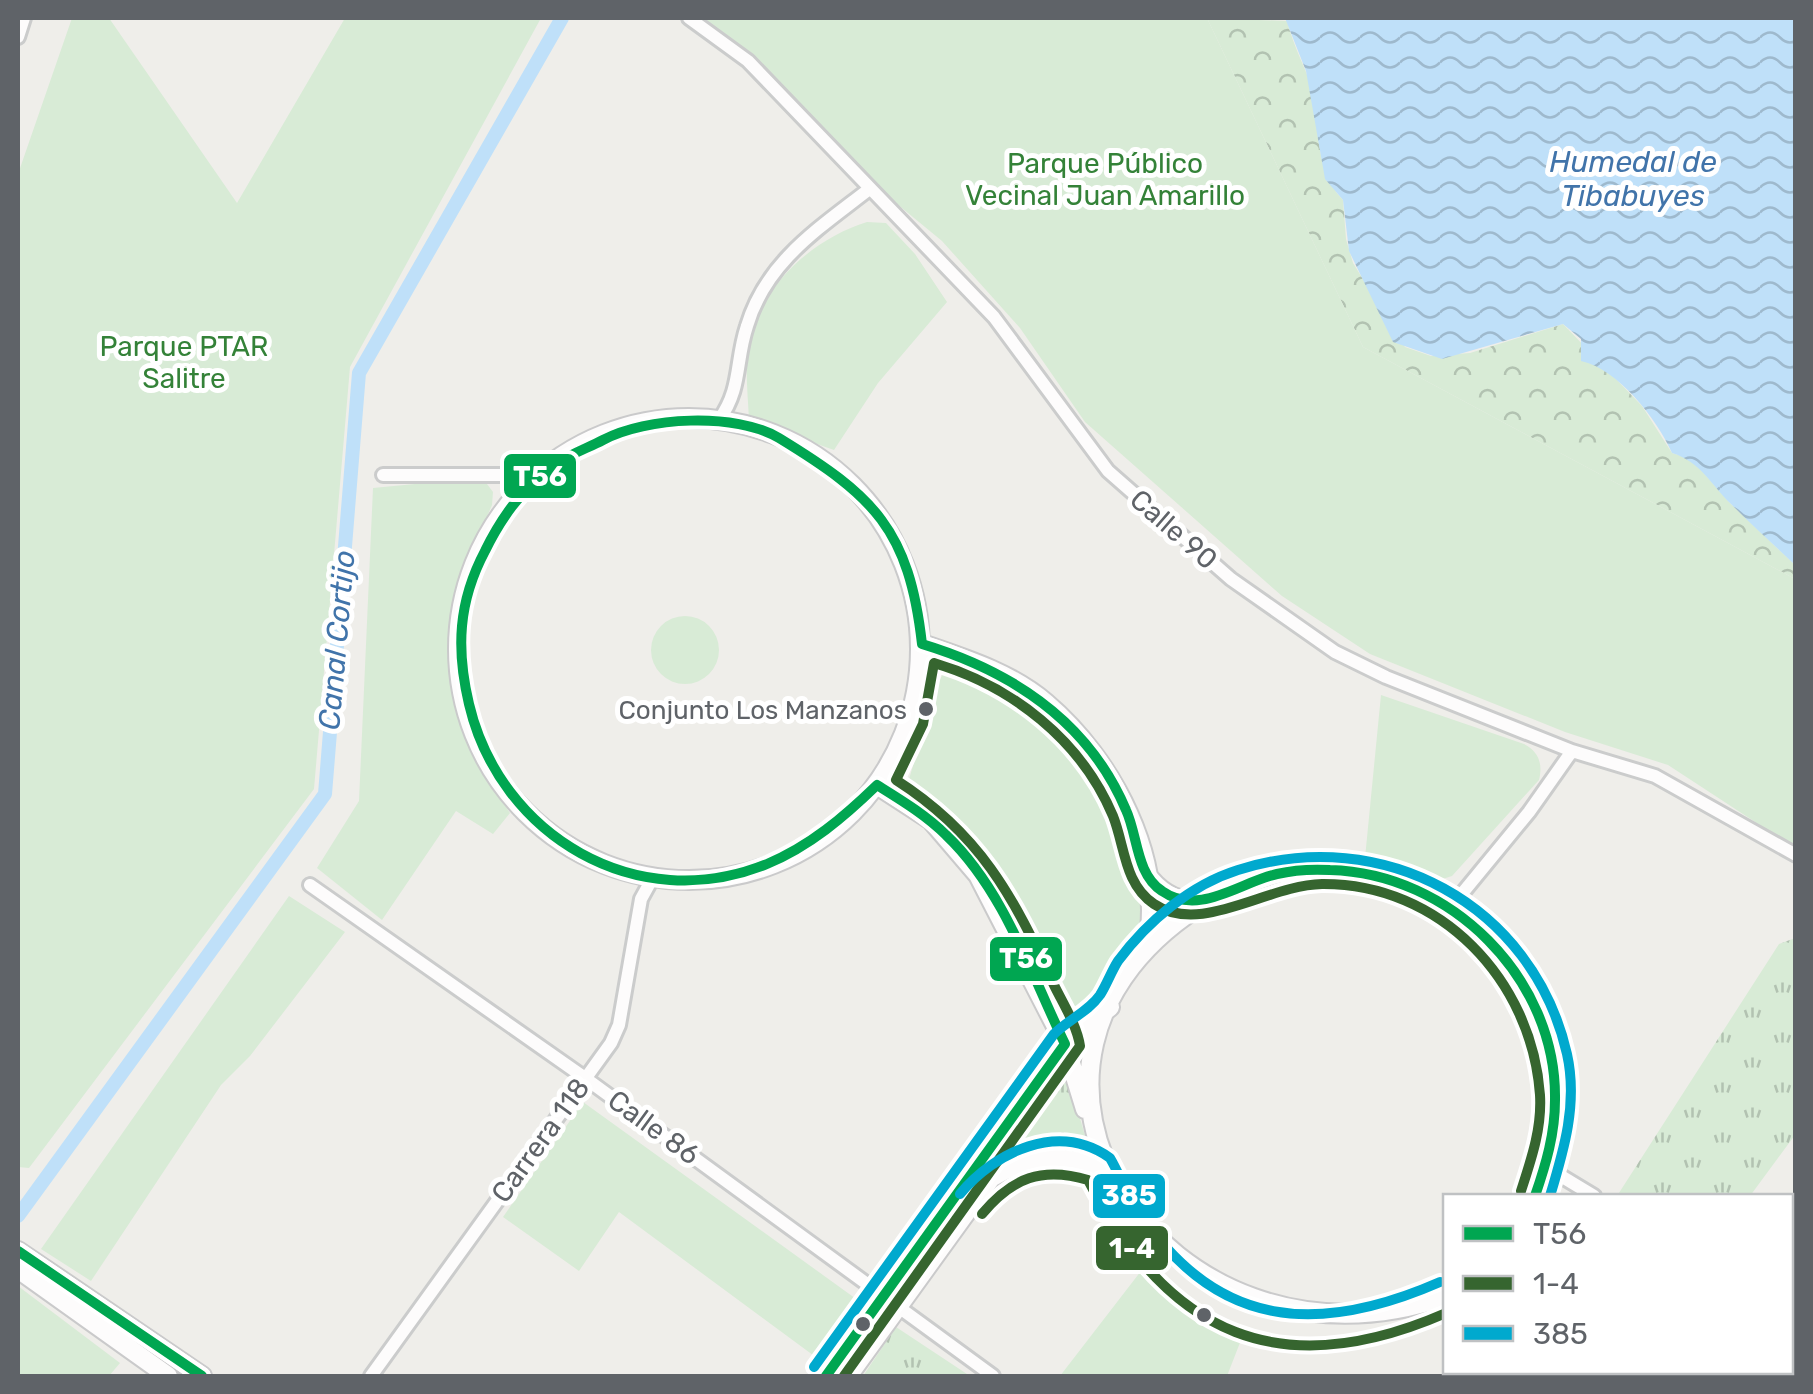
<svg xmlns="http://www.w3.org/2000/svg" width="1813" height="1394" viewBox="0 0 1813 1394" font-family="Rubik,sans-serif">
	<style>
		.grass { fill: url(#grass-tufts) }
		.forest { fill: url(#forest-crowns) }
		.green { fill: #d8ebd6 }
		.water { fill: url(#water-waves) }
		.lines { fill: none; stroke-linecap: round; stroke-linejoin: round }
		.canal { stroke: #bfe0f9; stroke-width: 14 }
		.street-casing { stroke: #cbcccc; stroke-width: 18 }
		.secondary-casing { stroke: #cacacb; stroke-width: 22 }
		.street { stroke: #fdfcfc; stroke-width: 12 }
		.secondary { stroke: #fdfcfc; stroke-width: 18 }
		.bus-1-casing { stroke: #fff; stroke-width: 18 }
		.bus-2-casing { stroke: #fff; stroke-width: 18 }
		.bus-3-casing { stroke: #fff; stroke-width: 18 }
		.bus-1 { stroke: #00a651; stroke-width: 10 }
		.bus-2 { stroke: #36652f; stroke-width: 10 }
		.bus-3 { stroke: #00a9ce; stroke-width: 10 }
		.bus-dot { fill: #5f6368; stroke: #fff; stroke-width: 4 }
		.labels { text-anchor: middle; stroke-width: 10; stroke-linejoin: round; paint-order: stroke }
		.bus-label { font-size: 26px; fill: #5f6368; stroke: #fff; text-anchor: end }
		.park-label { font-size: 28px; fill: #348238; stroke: #fff }
		.street-label { font-size: 28px; fill: #5f6368; stroke: #fff }
		.water-label { font-size: 30px; font-style: italic; fill: #4174aa; stroke: #fff }
		.line-badge { stroke: #fff; stroke-width: 4 }
		.badge-label { font-size: 28px; text-anchor: middle; font-weight: bold; fill: #fff }
	</style>
	<defs>
		<pattern id="grass-tufts" width="24" height="20" patternUnits="userSpaceOnUse" patternTransform="scale(2.5)"><rect width="24" height="20" fill="#d8ebd6"/><path d="M3 7l-1-3M5 7V3M7 7l1-3M15 17l-1-3M17 17v-4M19 17l1-3" fill="none" stroke="#b2c2b1"/></pattern>
		<pattern id="forest-crowns" width="20" height="18" patternUnits="userSpaceOnUse" patternTransform="scale(2.5)"><rect width="20" height="18" fill="#d8ebd6"/><path d="M2 6a3 3 0 1 1 6 0M12 15a3 3 0 1 1 6 0" fill="none" stroke="#b2c2b1"/></pattern>
		<pattern id="water-waves" width="16" height="10" patternUnits="userSpaceOnUse" patternTransform="scale(2.5)"><rect width="16" height="10" fill="#bfe0f9"/><path d="M0 5q4-4 8 0t8 0" fill="none" stroke="#9eb9cd"/></pattern>
	</defs>
	<rect width="100%" height="100%" fill="#efeeea"/>
	<path class="grass" d="M1795,938v197l-45,61h-133l162,-252z
		M1059,1079l12,8 15,52c-29,21 -66,2 -94,27l-6,-5 61,-81z
		M896,1327l74,49h-107z"/>
	<path class="forest" d="M1207,18l80,3c5,19 12,34 19,51 17,43 4,94 37,128l3,39 7,24 52,84 26,9 39,-3 93,-29 79,82 30,47 16,5 14,13 27,31 66,63v14l-432,-232z"/>
	<path class="green" d="M72,18h37l128,185 108,-185h196l-191,349 -36,422 -285,379 -11,-1v-993z
		M699,18h508l156,329 432,232v269l-127,-83 -103,-33 -195,-78 -88,-58 -197,-174 -65,-94 -78,-87 -85,-70 -66,-74 -66,-62z
		M867,222l19,1 29,31 32,48 -69,81 -44,67 -85,-30c-1,-23 -4,-48 -1,-71 9,-61 64,-110 119,-127z
		M446,481l41,3 6,8 -1,13c-54,124 -63,192 18,308l-17,21 -37,-23 -74,109 -65,-52 42,-67 14,-313z
		M651 650a34 34 0 1 1 68 0a34 34 0 1 1-68 0Z
		M963,669c98,31 230,201 159,302 -13,17 -26,31 -47,37 -26,-18 -31,-61 -50,-87 -20,-27 -35,-62 -58,-85 -17,-17 -48,-30 -60,-50l30,-102 8,-13z
		M1381,695l143,49c15,8 19,20 15,36l-87,96 -22,7 -65,-25z
		M289,896l56,36 -95,124 -29,29 -130,196 -50,-32z
		M583,1102l276,199 -38,60 -202,-149 -40,59 -76,-54z
		M1141,1271l45,35 57,29 -16,41h-167z
		M18,1286l102,77 -11,13h-91z"/>
	<path class="water" d="M1285,18h510v547c-21,-20 -43,-40 -64,-61 -20,-19 -30,-42 -59,-51 -15,-34 -54,-84 -91,-92v-22l-18,-15 -121,35 -49,-17 -44,-91 -6,-51 -18,-21 -19,-108z"/>
	<g class="lines">
		<path class="canal" d="M18,1216l307,-422 34,-421 203,-355"/>
		<g class="street-casing">
			<path id="street" d="M689,18l59,43 246,256 114,154 123,108 104,73 51,25 186,74 83,25 141,79
				M18,37l6,-19
				M719,420c23,-32 16,-58 28,-94 19,-64 71,-97 121,-136
				M383,475h154
				M310,885l275,193 408,298
				M1451,907l78,-95 43,-61
				M1546,1167l48,29
				M1790,1325l6,-9
				M1523,1372l5,4
				M371,1376l240,-333 8,-18 22,-126 11,-20
				M1760,1376l3,-4"/>
		</g>
		<g class="secondary-casing">
			<path id="secondary" d="M458 649a231 231 0 1 1 462 0a231 231 0 1 1-462 0Z
				M922,644c44,15 89,29 124,59 66,56 120,157 101,245
				M877,785l54,35 47,55 87,169 20,65
				M1146,874c41,54 80,12 130,0 34,-7 71,-6 105,2 137,33 214,194 154,320
				M1209,900c-267,160 -42,494 237,396
				M18,1251l184,125
				M18,1269l150,107
				M826,1376l239,-332 45,-37
				M848,1376l143,-198c35,-22 68,-25 107,-11"/>
		</g>
		<use href="#street" class="street"/>
		<use href="#secondary" class="secondary"/>
		<g class="bus-1-casing">
			<path id="bus-1" d="M18,1251l184,125
				M826,1376l239,-332c-34,-70 -61,-154 -119,-209 -20,-20 -45,-35 -69,-50 -33,32 -67,61 -110,79 -130,53 -267,-28 -298,-160 -13,-55 -11,-102 16,-153 16,-33 40,-66 71,-87 14,-10 32,-16 47,-24 43,-23 132,-28 176,-2 95,58 130,91 143,206 89,27 166,76 204,166 12,26 10,64 36,81 37,26 78,-9 115,-17 17,-4 35,-5 53,-4 120,3 227,108 225,230 0,34 -9,64 -20,96"/>
		</g>
		<g class="bus-2-casing">
			<path id="bus-2" d="M982,1214c30,-36 60,-48 106,-34 81,156 193,205 358,133
				M844,1376l236,-330c-3,-21 -18,-44 -27,-63 -40,-88 -74,-150 -157,-203l27,-56 11,-61c78,23 147,77 179,153 12,30 11,68 41,88 47,32 113,-19 168,-20 118,-1 210,96 218,211 2,34 -9,65 -19,96"/>
		</g>
		<g class="bus-3-casing">
			<path id="bus-3" d="M960,1194c35,-42 98,-73 150,-36 10,17 17,37 29,54 78,118 180,123 301,70
				M814,1367l240,-333c14,-14 35,-23 46,-39 7,-11 11,-23 18,-34 29,-39 72,-76 120,-91 144,-46 295,34 329,184 11,49 -3,96 -17,142"/>
		</g>
		<use href="#bus-1" class="bus-1"/>
		<use href="#bus-2" class="bus-2"/>
		<use href="#bus-3" class="bus-3"/>
	</g>
	<g class="bus-dot">
		<circle cx="926" cy="709" r="9"/>
		<circle cx="1204" cy="1315" r="9"/>
		<circle cx="863" cy="1324" r="9"/>
	</g>
	<g class="labels">
		<g class="bus-label">
			<text x="907" y="719">Conjunto Los Manzanos</text>
		</g>
		<g class="park-label">
			<text x="1105" y="173">Parque Público<tspan x="1105" dy="32">Vecinal Juan Amarillo</tspan></text>
			<text x="184" y="356">Parque PTAR<tspan x="184" dy="32">Salitre</tspan></text>
		</g>
		<g class="street-label">
			<text transform="translate(1174 529) rotate(41)" y="10">Calle 90</text>
			<text transform="translate(654 1127) rotate(36)" y="10">Calle 86</text>
			<text transform="translate(540 1140) rotate(-54)" y="10">Carrera 118</text>
		</g>
		<g class="water-label">
			<text x="1633" y="172">Humedal de<tspan x="1633" dy="34">Tibabuyes</tspan></text>
			<text transform="translate(337 640) rotate(-85)" y="10">Canal Cortijo</text>
		</g>
	</g>
	<g class="line-badge">
		<rect x="502" y="452" width="76" height="48" rx="10" fill="#00a651"/>
		<rect x="988" y="935" width="76" height="48" rx="10" fill="#00a651"/>
		<rect x="1091" y="1172" width="76" height="48" rx="10" fill="#00a9ce"/>
		<rect x="1094" y="1224" width="76" height="48" rx="10" fill="#36652f"/>
	</g>
	<g class="badge-label">
		<text x="540" y="486">T56</text>
		<text x="1026" y="968">T56</text>
		<text x="1129" y="1205">385</text>
		<text x="1132" y="1258">1-4</text>
	</g>
	<rect width="1813" height="1394" fill="none" stroke="#5f6368" stroke-width="40"/>
	<rect x="1443" y="1194" width="350" height="180" fill="#ffffff" stroke="#bfc1c3" stroke-width="2.5"/>
	<rect x="1463" y="1226" width="50" height="15" fill="#00a651" stroke="#bfc1c3" stroke-width="2.5"/>
	<text x="1533" y="1244" font-size="30" fill="#5f6368">T56</text>
	<rect x="1463" y="1276" width="50" height="15" fill="#36652f" stroke="#bfc1c3" stroke-width="2.5"/>
	<text x="1533" y="1294" font-size="30" fill="#5f6368">1-4</text>
	<rect x="1463" y="1326" width="50" height="15" fill="#00a9ce" stroke="#bfc1c3" stroke-width="2.5"/>
	<text x="1533" y="1344" font-size="30" fill="#5f6368">385</text>
</svg>
